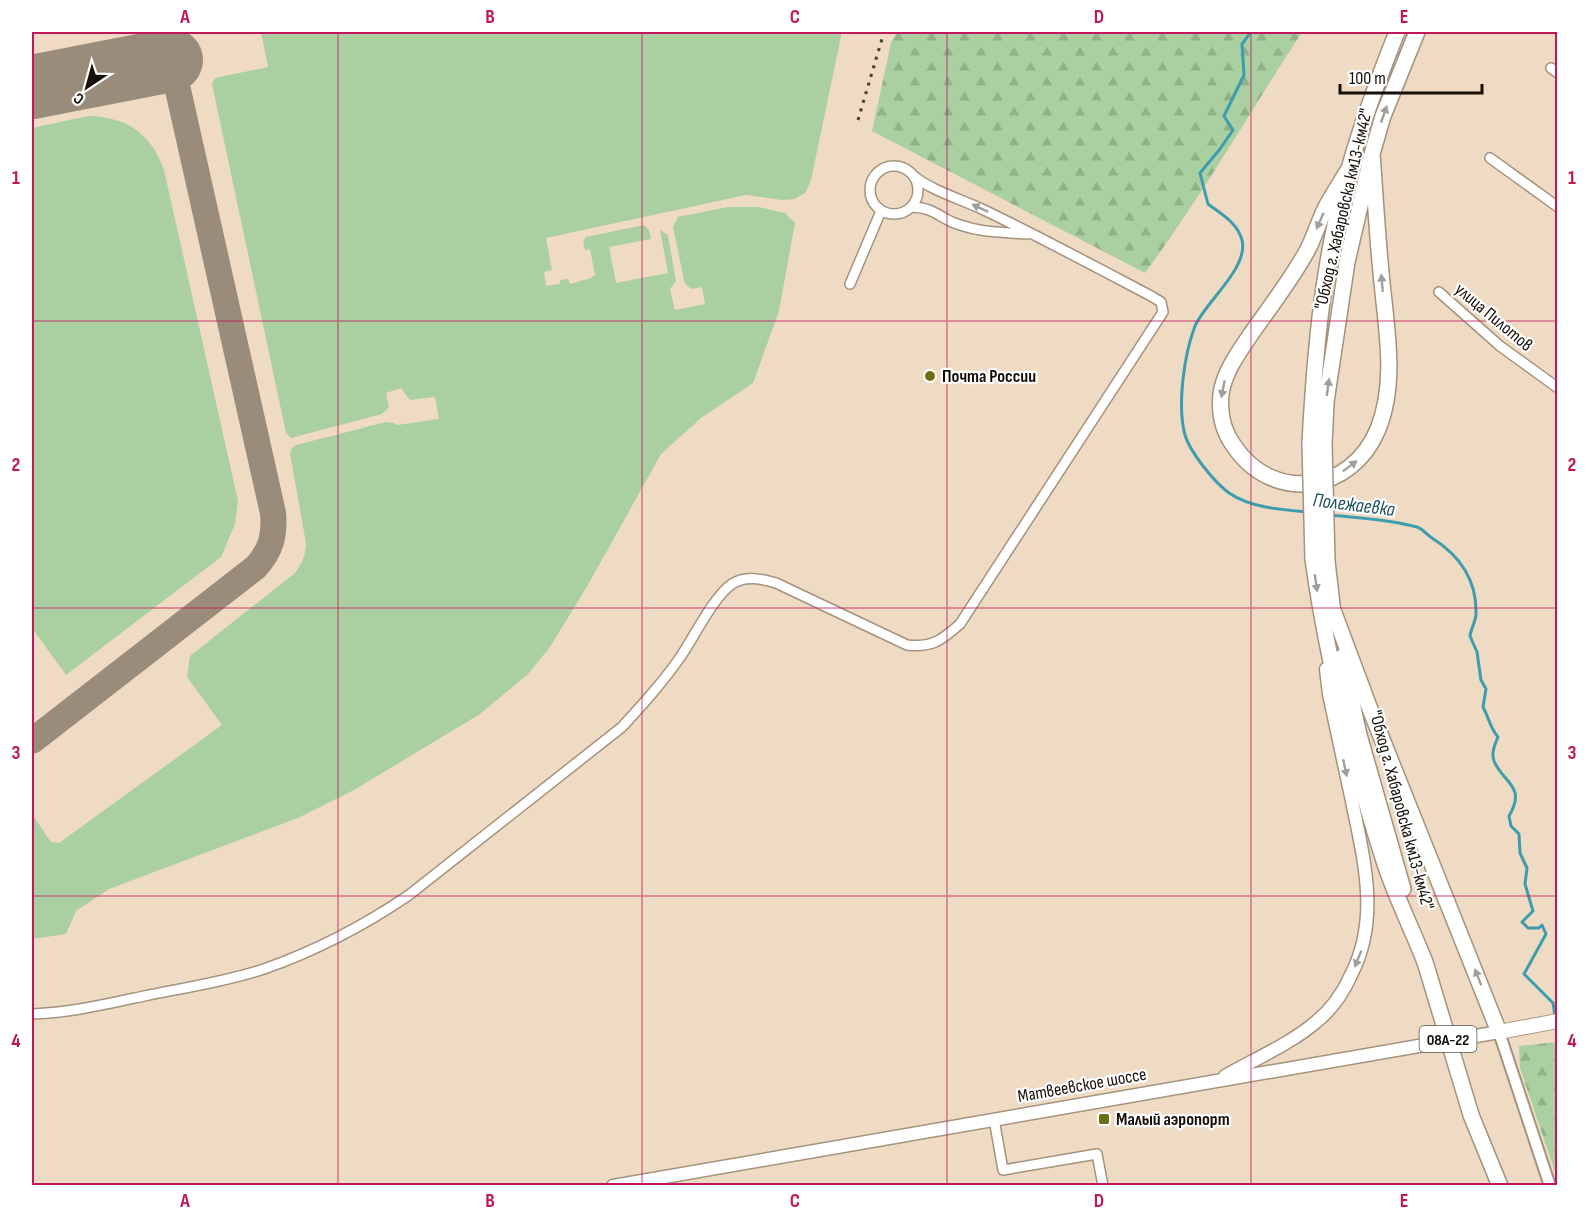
<svg xmlns="http://www.w3.org/2000/svg" width="1589" height="1217" viewBox="0 0 1589 1217" font-family="'Sofia Sans Condensed',sans-serif">
	<style>
		.grass { fill: #aacfa1 }
		.forest { fill: url(#forest-firs) }
		.lines { fill: none; stroke-linecap: round; stroke-linejoin: round }
		.stream { stroke: #3c9dae; stroke-width: 3 }
		.taxiway { stroke: #9a8c7b; stroke-width: 26 }
		.runway { stroke: #9a8c7b; stroke-width: 64 }
		.minor-casing { stroke: #a4927c; stroke-width: 12 }
		.tertiary-casing { stroke: #a4927c; stroke-width: 14 }
		.secondary-casing { stroke: #a4927c; stroke-width: 15 }
		.primary-casing { stroke: #a4927c; stroke-width: 16 }
		.trunk-casing { stroke: #a4927c; stroke-width: 18 }
		.minor { stroke: #fff; stroke-width: 9 }
		.tertiary { stroke: #fff; stroke-width: 10 }
		.secondary { stroke: #fff; stroke-width: 12 }
		.primary { stroke: #fff; stroke-width: 14 }
		.trunk { stroke: #fff; stroke-width: 15 }
		.rail { stroke: #463d32; stroke-width: 3; stroke-dasharray: 3 6; stroke-linecap: butt }
		.trunk-bridge-casing { stroke: #a4927c; stroke-width: 18; stroke-linecap: butt }
		.trunk-bridge { stroke: #fff; stroke-width: 15 }
		.oneway { fill: #a19f9c }
		.grid { fill: none; stroke: #c2185b; stroke-width: 1.5; stroke-opacity: 0.55 }
		.poi-dot { fill: #6e6f12; stroke: #fff; stroke-width: 2 }
		.labels { text-anchor: middle; stroke-width: 4.5; stroke-linejoin: round; paint-order: stroke }
		.shield { fill: #fff; stroke: #5b5751; stroke-width: 1.5 }
		.shield-label { font-size: 16px; font-weight: bold; fill: #150f07 }
		.street-label { font-size: 18px; fill: #150f07; stroke: #fff }
		.poi-label { font-size: 18px; font-weight: bold; fill: #150f07; stroke: #fff; text-anchor: start }
		.water-label { font-size: 20px; font-style: italic; fill: #1e545e; stroke: #fff }
		.neatline { fill: none; stroke: #c2185b; stroke-width: 2 }
		.grid-label { font-size: 20px; text-anchor: middle; font-weight: bold; fill: #c2185b }
	</style>
	<defs>
		<pattern id="forest-firs" width="22" height="20" patternUnits="userSpaceOnUse" patternTransform="scale(1.5)"><rect width="22" height="20" fill="#aacfa1"/><path d="M5 1l3.5 6h-7zM16 11l3.5 6h-7z" fill="#91b189"/></pattern>
	</defs>
	<rect width="100%" height="100%" fill="#efdbc4"/>
	<path class="grass" d="M261,32h581l-31,148 -5,12 -11,7 -13,1 -36,-5 -200,43 6,32 -8,2 2,14 14,-2v-4l8,-1 2,5 21,-6 4,-3 -5,-26 -5,1 -2,-8 3,-5 58,-12 5,5 2,9 -42,8 7,36 52,-10 -8,-43 8,5 8,46 -6,8 5,21 30,-6 -3,-17 -10,2 -6,-4 -2,-5 -11,-53 5,-10 50,-10h31l26,6 10,10 -16,88 -26,72 -52,35 -40,36 -72,129 -39,64 -22,27 -48,40 -126,76 -56,28 -189,71 -33,22 -10,23 -34,5v-125l19,28 8,1 163,-118 -35,-48 3,-21 105,-83c7,-9 11,-19 11,-30l-16,-89 2,-6 4,-3 90,-23 7,1 4,2 42,-6 -4,-22 -25,3 -9,-12 -15,5 3,14 -7,7 -91,24 -5,-5 -74,-349 3,-6 53,-11z
		M88,116c39,1 63,17 76,54l74,331 -3,23 -14,33 -155,118 -31,-43 -3,2v-506z"/>
	<path class="forest" d="M897,32h405c-52,80 -100,164 -157,241l-273,-142 19,-88z
		M1557,1042h1l-1,136 -37,-110 -1,-22z"/>
	<g class="lines">
		<path class="stream" d="M1251,32l-9,12 2,31 -20,41 9,14 -13,19 -20,24 8,31c13,10 29,18 34,36 7,28 -36,61 -47,86 -11,29 -18,79 -10,109 5,17 29,47 44,58 22,15 54,17 79,19
			M1330,515c28,3 59,4 87,12 6,2 10,8 15,11 27,17 45,42 44,76 0,7 -5,14 -6,22l7,16 4,28 5,9 -3,18c6,11 7,21 15,30 -3,7 -7,16 -4,24 9,22 33,25 15,55l2,10 8,8 1,19 7,15 -2,16 8,27 -11,11 6,6h11l3,-3 4,9 -22,40 29,29 2,13"/>
		<path class="taxiway" d="M32,741l224,-174c15,-17 19,-31 17,-54l-108,-481"/>
		<path class="runway" d="M32,87l139,-27"/>
		<g class="minor-casing">
			<path id="minor" d="M1551,68l7,5
				M1490,158l68,49
				M870 190a24 24 0 1 1 48 0a24 24 0 1 1-48 0Z
				M912,207c25,1 27,12 48,18 23,8 43,7 67,9
				M850,284l31,-73
				M1439,292l61,54 58,42
				M32,1014c37,-1 75,-10 112,-18 39,-8 81,-14 120,-27 51,-18 101,-44 145,-74l213,-168c21,-23 42,-46 59,-71 13,-19 33,-60 51,-72 14,-9 30,-5 44,-1l131,62c25,3 35,-5 53,-21l203,-312 -2,-10 -10,-6c-55,-29 -111,-59 -167,-86 -23,-11 -52,-19 -70,-34
				M994,1119l9,51 94,-16 6,32"/>
		</g>
		<g class="tertiary-casing">
			<path id="tertiary" d="M1499,1032l51,154"/>
		</g>
		<g class="secondary-casing">
			<path id="secondary" d="M1225,1076c30,-17 65,-32 91,-54 15,-12 27,-29 35,-47 29,-56 13,-115 1,-174 -8,-36 -15,-71 -23,-107l-3,-25
				M613,1186l886,-154"/>
		</g>
		<g class="primary-casing">
			<path id="primary" d="M1499,1032l59,-11"/>
		</g>
		<g class="trunk-casing">
			<path id="trunk" d="M1348,170c-7,12 -14,23 -21,35 -8,15 -12,31 -20,46 -16,29 -37,56 -56,83 -12,18 -27,38 -30,60 -2,19 2,37 13,52 39,58 118,47 144,-17 20,-49 7,-107 3,-157 -4,-40 -6,-79 -9,-118
				M1310,443c5,-93 13,-185 39,-274 13,-47 30,-92 48,-137
				M1324,445l2,-43 21,-140 25,-108 11,-38 34,-84
				M1313,559c14,102 40,204 71,302 11,34 28,68 41,101
				M1327,561l6,52
				M1331,605l37,99 131,328
				M1342,657l17,78 44,154
				M1471,1115l29,71"/>
		</g>
		<use href="#minor" class="minor"/>
		<use href="#tertiary" class="tertiary"/>
		<use href="#secondary" class="secondary"/>
		<use href="#primary" class="primary"/>
		<use href="#trunk" class="trunk"/>
		<path class="rail" d="M858,120l26,-88"/>
		<g class="trunk-bridge-casing">
			<path id="trunk-bridge" d="M1310,443l3,116
				M1324,445l3,116
				M1425,962l46,153"/>
		</g>
		<use href="#trunk-bridge" class="trunk-bridge"/>
	</g>
	<defs><path id="oneway-solid" d="M-6-.8H1V-3.2L6.5 0L1 3.2V.8H-6Z" transform="scale(1.5)"/></defs>
	<g class="oneway">
		<use href="#oneway-solid" transform="translate(1384 114) rotate(-71)"/>
		<use href="#oneway-solid" transform="translate(980 208) rotate(-155)"/>
		<use href="#oneway-solid" transform="translate(1320 221) rotate(114)"/>
		<use href="#oneway-solid" transform="translate(1382 283) rotate(-95)"/>
		<use href="#oneway-solid" transform="translate(1328 387) rotate(-82)"/>
		<use href="#oneway-solid" transform="translate(1223 389) rotate(101)"/>
		<use href="#oneway-solid" transform="translate(1350 466) rotate(-37)"/>
		<use href="#oneway-solid" transform="translate(1316 583) rotate(82)"/>
		<use href="#oneway-solid" transform="translate(1345 768) rotate(78)"/>
		<use href="#oneway-solid" transform="translate(1358 959) rotate(112)"/>
		<use href="#oneway-solid" transform="translate(1478 977) rotate(-111)"/>
	</g>
	<path class="grid" d="M338,32v1154M642,32v1154M947,32v1154M1251,32v1154M32,321h1526M32,608h1526M32,896h1526"/>
	<g class="poi-dot">
		<circle cx="930" cy="376" r="6"/>
		<rect x="1098" y="1113" width="12" height="12" rx="3"/>
	</g>
	<g class="labels">
		<rect class="shield" x="1419.5" y="1026" width="57" height="26" rx="4.5"/>
		<g class="shield-label">
			<text x="1448" y="1045">08А-22</text>
		</g>
		<g class="street-label">
			<text transform="translate(1343 209) rotate(-77)" y="6">"Обход г. Хабаровска км13-км42"</text>
			<text transform="translate(1494 317) rotate(40)" y="6">улица Пилотов</text>
			<text transform="translate(1402 810) rotate(75)" y="6">"Обход г. Хабаровска км13-км42"</text>
			<text transform="translate(1082 1085) rotate(-10)" y="6">Матвеевское шоссе</text>
		</g>
		<g class="poi-label">
			<text x="942" y="382">Почта России</text>
			<text x="1116" y="1125">Малый аэропорт</text>
		</g>
		<g class="water-label">
			<text transform="translate(1354 504) rotate(7)" y="7">Полежаевка</text>
		</g>
	</g>
	<rect width="1589" height="1217" fill="none" stroke="#ffffff" stroke-width="66"/>
	<g transform="translate(87 87) rotate(216)" stroke="#ffffff" stroke-width="4.5" paint-order="stroke">
	<path d="M0-4.5L10 22L0 15L-10 22Z" fill="#150f07"/>
	<text y="-9" font-size="16" font-weight="bold" text-anchor="middle" fill="#150f07">С</text>
	</g>
	<path d="M1340 84v9h142v-9" fill="none" stroke="#150f07" stroke-width="3"/>
	<text x="1349" y="84" font-size="18" fill="#150f07" stroke="#ffffff" stroke-width="4.5" paint-order="stroke">100 m</text>
	<rect x="33" y="33" width="1523" height="1151" class="neatline"/>
	<g class="grid-label">
		<text x="185" y="23">A</text>
		<text x="490" y="23">B</text>
		<text x="795" y="23">C</text>
		<text x="1099" y="23">D</text>
		<text x="1404" y="23">E</text>
		<text x="16" y="184">1</text>
		<text x="1572" y="184">1</text>
		<text x="16" y="471">2</text>
		<text x="1572" y="471">2</text>
		<text x="16" y="759">3</text>
		<text x="1572" y="759">3</text>
		<text x="16" y="1047">4</text>
		<text x="1572" y="1047">4</text>
		<text x="185" y="1207">A</text>
		<text x="490" y="1207">B</text>
		<text x="795" y="1207">C</text>
		<text x="1099" y="1207">D</text>
		<text x="1404" y="1207">E</text>
	</g>
</svg>
